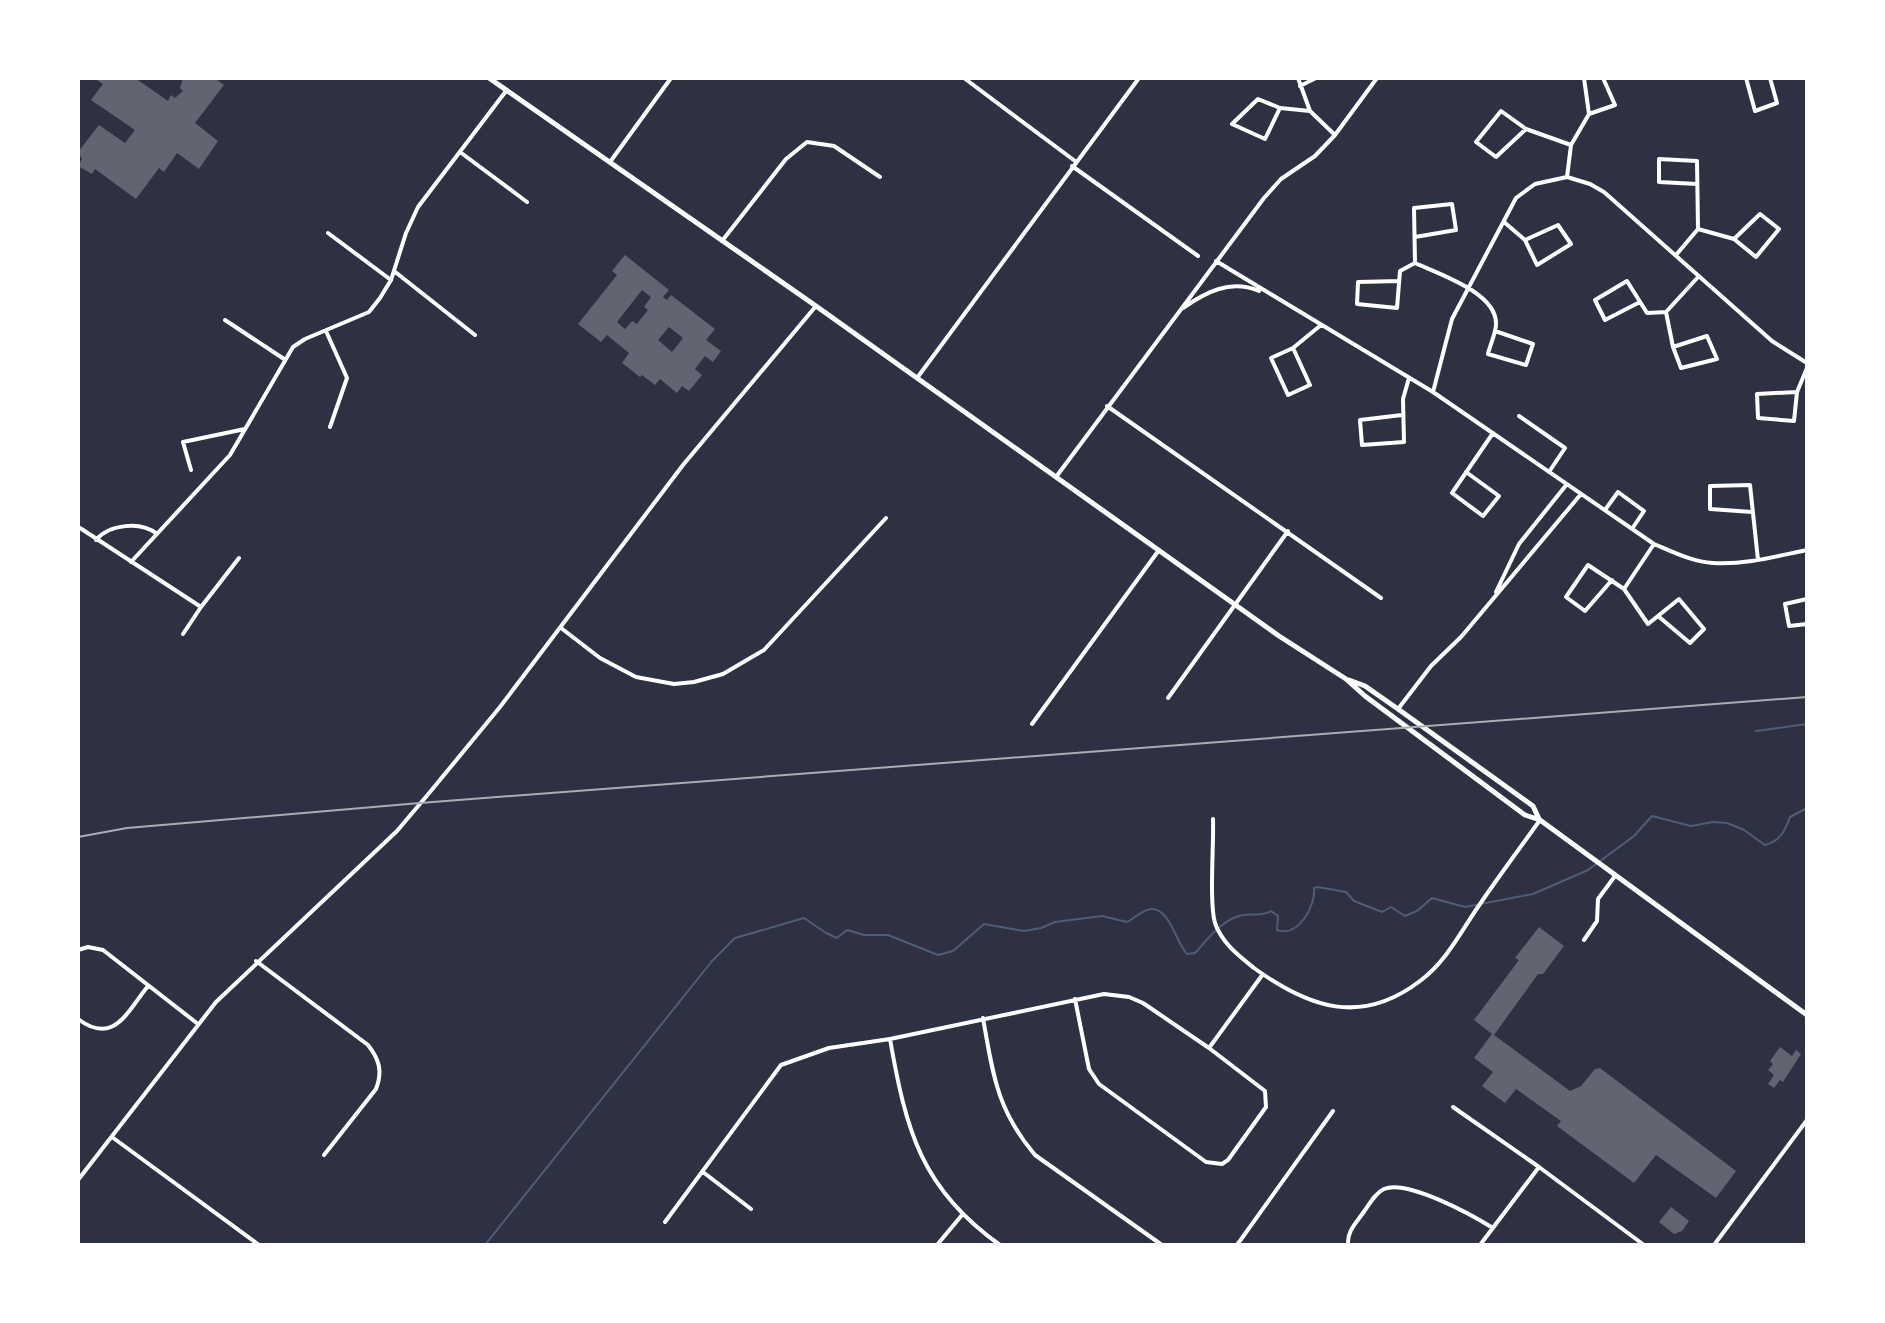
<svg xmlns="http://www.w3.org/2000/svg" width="1885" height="1323" viewBox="0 0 1885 1323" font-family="'Sofia Sans Condensed',sans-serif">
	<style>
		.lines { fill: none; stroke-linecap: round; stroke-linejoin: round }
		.stream { stroke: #4f5d75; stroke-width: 2 }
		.building { fill: #626471; fill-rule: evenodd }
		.minor { stroke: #fff; stroke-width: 4 }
		.tertiary { stroke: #fff; stroke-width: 4 }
		.secondary { stroke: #fff; stroke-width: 5 }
		.rail { stroke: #abadb3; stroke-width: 2 }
	</style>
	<rect width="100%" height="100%" fill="#2d3142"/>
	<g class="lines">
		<path class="stream" d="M1756,731l51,-7
			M485,1245l227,-284 23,-23 69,-20 22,15 11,5 10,-8 17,5h24l50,20 15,-4 31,-27 40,7 17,-3 14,-6 47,-6 25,6c7,-4 16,-12 24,-13 19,-1 25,34 36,45l8,-1c12,-13 26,-32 44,-37 12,-4 20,2 32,-5l7,5 -1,14c21,8 39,-24 37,-42l4,-1 28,5 8,9 28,11 9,-5 14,9 12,-5 15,-13 33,9 68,-13 55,-24 46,-34 18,-20 39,10 22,-4 14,1 17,7 21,15c15,-4 20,-14 25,-28l17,-9"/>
	</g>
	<path class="building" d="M94,78h41l33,23 3,-6 4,3 8,-7 -3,-3 3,-10h31l10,7 -29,38 23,18 -19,28 -22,-16 -13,19 -5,-4 -23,31 -41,-30 -3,5 -14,-8 4,-7 -4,-7 21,-27 26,18 10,-13 -44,-30 12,-16z
		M625,255l44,35 -6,7 4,3 4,-5 44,34 -9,11 15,11 -8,11 -8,-6 -10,13 7,6 -13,16 -7,-5 -5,7 -17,-14 -5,6 -13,-10 -2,2 -18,-14 7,-10 -22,-18 -6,7 -23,-18 39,-49 -5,-4zM642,290l9,7 -7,10 4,3 -11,14 -5,-3 -7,8 -8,-7zM669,327l14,11 -11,14 -14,-12z
		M1539,927l25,19 -21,28h-5l-44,61 76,56 11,-5 14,-17 5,-1 136,103 -20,27 -60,-43 -22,28 -77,-57 4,-5 -45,-32 -11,14 -23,-17 11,-14 -19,-14 18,-24 -18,-14 45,-60 -4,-2z
		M1780,1047l12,9 4,-6 5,4 -18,28 -3,-2 -6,8 -6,-4 6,-9 -6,-5 5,-6 -3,-3z
		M1671,1207l18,14 -7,10 -8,3 -15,-12z"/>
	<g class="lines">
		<path class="minor" d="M964,78l111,83
			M1298,78l12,33 25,24
			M1584,78l5,36
			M1746,78l9,33 22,-8 -7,-25
			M1300,86l16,-8
			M1280,108l-22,-9 -26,25 33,15 15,-31 30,3
			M1526,129l-30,28 -20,-15 25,-31 25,18 45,16 -4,32
			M1571,145l18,-31 26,-9 -12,-27
			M460,152l67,50
			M610,162l61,-84
			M1072,166l126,90
			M1504,222l21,18 12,25 34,-21 -13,-19 -33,15
			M1698,229l36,10 26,-25 19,15 -23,28 -22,-18
			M328,233l63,47
			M1415,237l41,-7 -4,-26 -38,4 1,55c24,11 82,30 81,61 0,9 -6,21 -8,30l38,11 7,-21 -38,-13
			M722,241l64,-82 21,-17 27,4 46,31
			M1676,255l22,-26 -1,-68 -38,-2v23l38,2
			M1216,261l217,131 221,152c19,8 39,18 59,19 32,2 64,-7 94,-13
			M394,271l81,64
			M1399,281l-41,1 -1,22 40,4 3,-37 15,-8
			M1640,302l-35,18 -10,-20 32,-19 20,32 19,-1 33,-36
			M1183,308c23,-16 47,-29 76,-17
			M1666,312l7,35 34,-11 10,23 -36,9 -8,-21
			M225,320l59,39
			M326,331l21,47 -17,49
			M1293,348l17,37 -22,10 -17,-37 22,-10 28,-23
			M1433,392l19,-73 64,-121 19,-14 32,-7 23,7 14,8 168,149 35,22
			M1797,392l-40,2 1,24 36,3 3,-29 10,-24
			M1107,406l274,192
			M1402,415l-42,5 2,25 42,-3 -1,-43 6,-21
			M1519,416l46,32 -16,24
			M191,470l-8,-28 62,-13
			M1466,472l33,24 -16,20 -31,-23 41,-60
			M1056,477l208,-279 17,-19 34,-23 20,-21 42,-57
			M1605,510l13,-18 26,19 -12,18
			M1752,512l-42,-3v-23l40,-1 8,75
			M80,528l121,79
			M96,540c13,-16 45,-19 61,-6
			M131,562l99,-107 63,-108 12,-8 64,-27 11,-14 11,-18 15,-47 12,-26 88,-116
			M1612,580l-27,31 -19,-14 22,-32 36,24 30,-45
			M1624,589l24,35 31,-25 25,30 -14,14 -32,-27
			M1496,592l23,-48 48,-60
			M1807,599l-22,5 4,22 18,-2
			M561,628l39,30 36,19 38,7 20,-2 29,-8 41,-24 122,-132
			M183,634l18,-27 38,-49
			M1168,698l120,-167
			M1398,709l33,-43 30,-29 120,-143
			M1032,724l127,-174
			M1213,819c1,25 -4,83 2,104 7,20 23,32 39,45 55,40 107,58 166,13 27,-20 41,-50 60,-77 19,-28 40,-56 60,-84
			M1584,940l13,-19 1,-22 17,-23
			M78,950l10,-3 15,3 95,74
			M256,961l112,84c11,14 15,26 8,44l-52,66
			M983,1018c10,57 14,92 52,137l127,90
			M78,1019c36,27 49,-7 70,-33
			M890,1039c16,91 31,150 110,206
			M1209,1048l54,-74
			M1453,1107l86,60 105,78
			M112,1137l147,108
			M703,1172l48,37
			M665,1222l116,-157 48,-17 61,-9 214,-45 25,3 14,6 66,45 56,43 1,16 -38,53 -6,4 -16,-2 -107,-78 -10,-15 -14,-70
			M937,1245l25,-30
			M1237,1245l96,-134
			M1348,1245c-1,-14 8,-22 15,-32 6,-8 12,-20 21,-24 23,-10 88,26 109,39
			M1480,1245l59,-78"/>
		<path class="tertiary" d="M917,378l222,-300
			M78,1180l138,-178 181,-171 33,-39 70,-85 183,-242 133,-159
			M1714,1245l93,-125"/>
		<path class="secondary" d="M489,78l327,228 463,330 67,43 19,17 160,119 15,5 267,195
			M1349,680l16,6 33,23 135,97 6,13"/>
		<path class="rail" d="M78,837l49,-9 293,-25 1387,-106"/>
	</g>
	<rect width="1885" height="1323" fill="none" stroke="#ffffff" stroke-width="160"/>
</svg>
